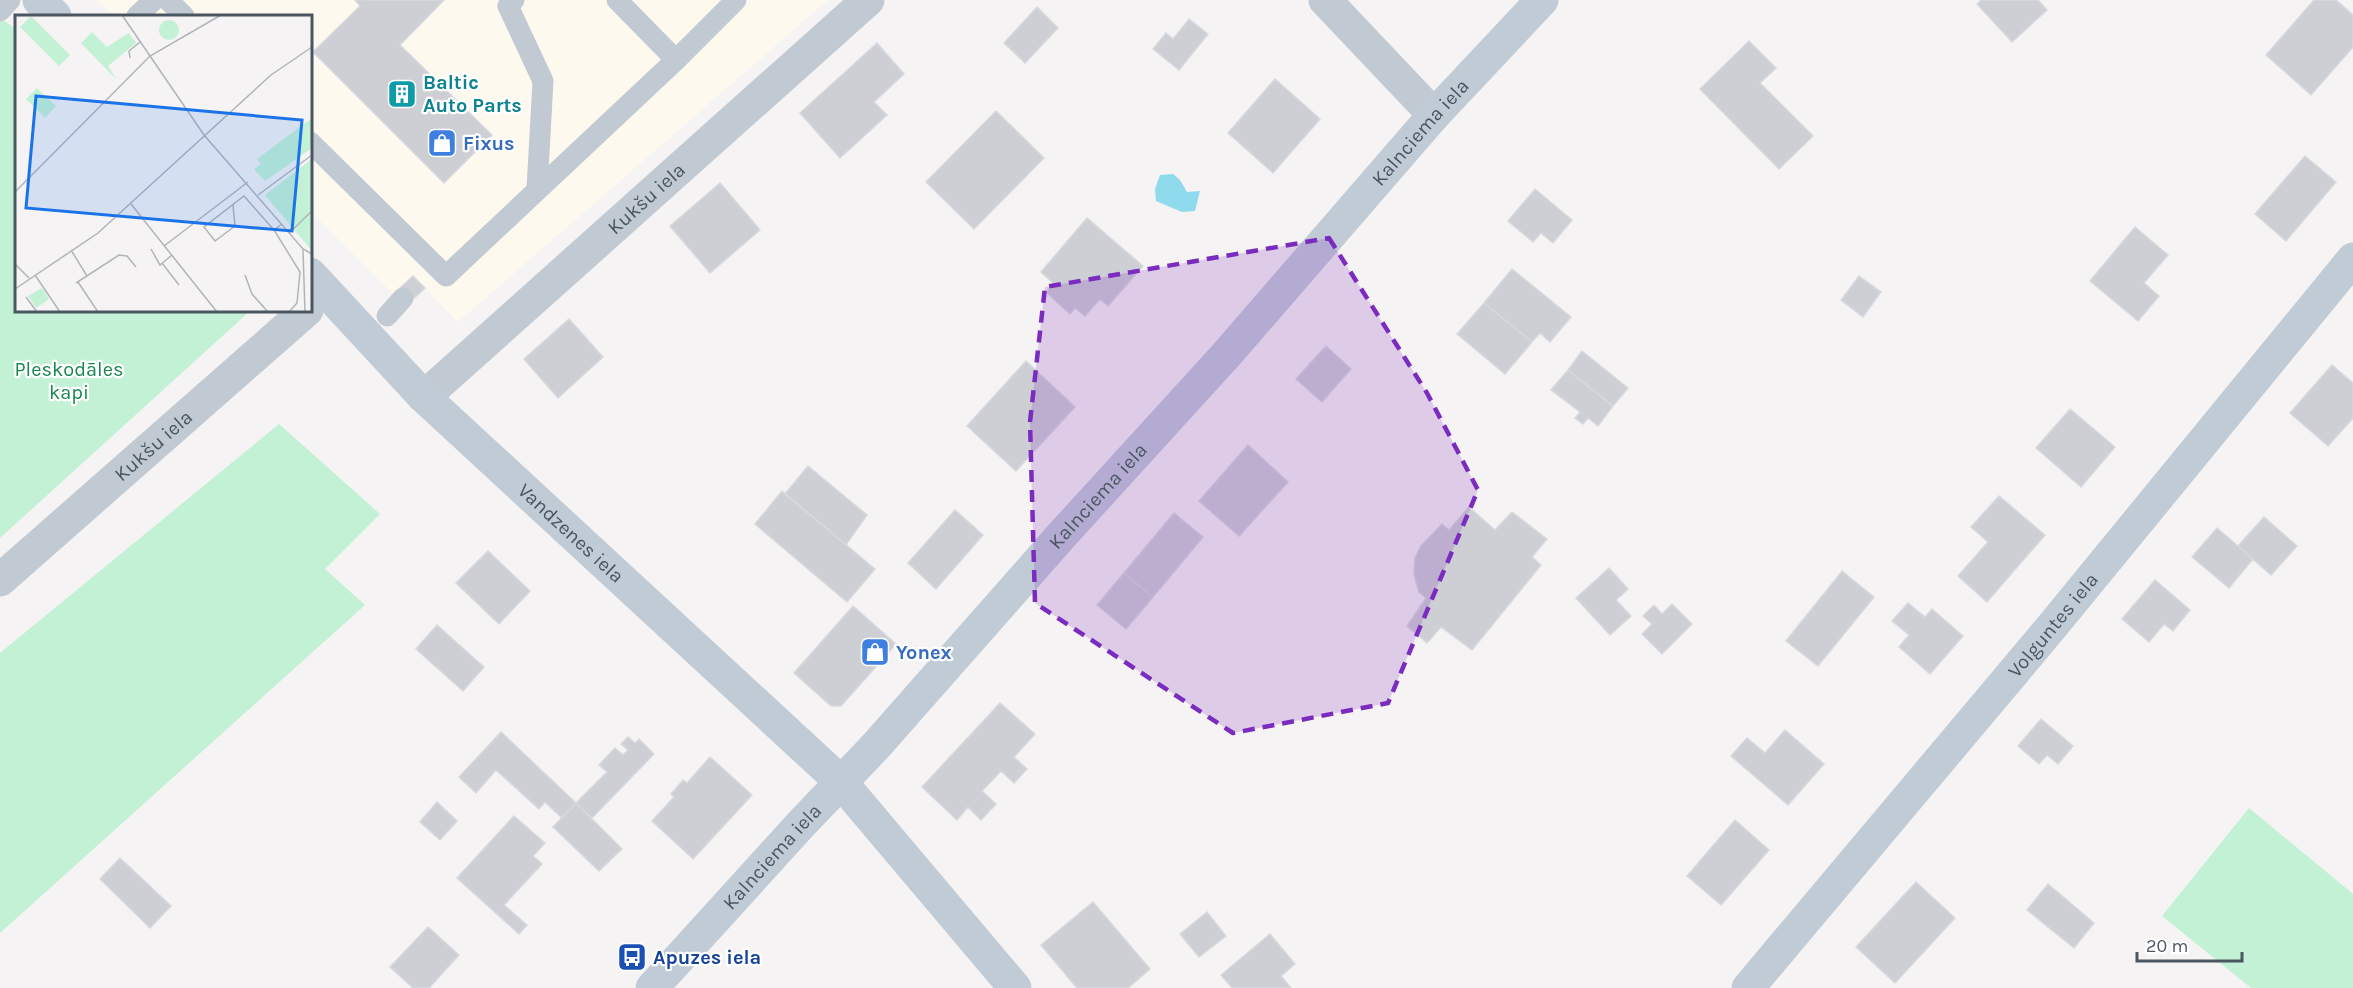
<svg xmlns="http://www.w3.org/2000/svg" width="2353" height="988" viewBox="0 0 2353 988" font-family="Karla,sans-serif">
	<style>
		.commercial { fill: #fdf9ef }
		.green { fill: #c3f1d5 }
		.water { fill: #90daee }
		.building { fill: #cdcfd5; stroke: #d7d9de; stroke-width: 1.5 }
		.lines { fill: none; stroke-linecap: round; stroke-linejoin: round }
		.lane { stroke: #c1cad2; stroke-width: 21 }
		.street { stroke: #c1cad2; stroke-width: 33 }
		.secondary { stroke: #c1cbd6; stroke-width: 33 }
		.marked { fill: #7b2cbf; fill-opacity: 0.2; stroke: #7b2cbf; stroke-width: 4.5; stroke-dasharray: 12 8; stroke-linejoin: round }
		.labels { text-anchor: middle; stroke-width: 4.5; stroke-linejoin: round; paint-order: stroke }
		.culture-label { font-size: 20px; font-weight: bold; fill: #0d838f; stroke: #fff; text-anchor: start }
		.street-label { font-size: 20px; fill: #4a5661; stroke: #fff }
		.shop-label { font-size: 20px; font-weight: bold; fill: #366cbe; stroke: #fff; text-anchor: start }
		.park-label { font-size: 20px; fill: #17864f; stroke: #fff }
		.transit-label { font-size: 20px; font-weight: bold; fill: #164399; stroke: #fff; text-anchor: start }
		.inset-road { fill: none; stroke: #b1b4b9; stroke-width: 1.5 }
		.view { fill: #1a73e8; fill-opacity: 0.15; stroke: #1a73e8; stroke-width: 3 }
		.inset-edge { fill: none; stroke: #4a5661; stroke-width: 3 }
	</style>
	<rect width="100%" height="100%" fill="#f5f3f3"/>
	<path class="commercial" d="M97,0h731l-370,322 -45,-46 -19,19 -83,-83 -1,-196h-196z"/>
	<path class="green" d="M0,18l16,11v281l234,1 -250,227z
		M279,424l101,90 -55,55 40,36 -365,328v-280z
		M2249,808l104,86v94h-102l-89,-72z"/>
	<path class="water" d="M1173,174l7,6 7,12 13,-1 -5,20 -13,1 -26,-11 -1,-12 5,-14z"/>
	<path class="building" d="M355,0h89l-44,45 92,90 -48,48 -131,-131 47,-46z
		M1981,0h57l9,10 -35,32 -35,-38z
		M2314,0h22l17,15v32l-42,48 -45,-40z
		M1037,7l21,21 -33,35 -21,-20z
		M1189,19l19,15 -29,36 -26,-21 13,-16 7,6z
		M1749,41l27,27 -16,15 53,53 -34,33 -79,-80z
		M877,43l27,31 -30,28 13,13 -47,43 -40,-45z
		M1275,79l45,40 -47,54 -45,-40z
		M996,111l48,47 -70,71 -48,-47z
		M2305,156l31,26 -50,59 -31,-27z
		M720,183l40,47 -50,43 -40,-47z
		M1535,189l37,31 -19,23 -12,-10 -8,9 -25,-21z
		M1087,218l56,48 -35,40 -8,-7 -15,17 -10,-8 -5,6 -24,-22 8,-8 -13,-12z
		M2135,227l33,28 -24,28 15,13 -21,25 -48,-40z
		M1512,269l59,48 -21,25 -10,-9 -8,9 -48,-39z
		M413,276l12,12 -13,12 -12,-12z
		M1859,276l22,16 -18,25 -22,-17z
		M1484,303l48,39 -27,32 -48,-40z
		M569,319l34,38 -45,41 -34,-39z
		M1326,346l25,23 -29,33 -26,-23z
		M1582,351l46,37 -15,18 -45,-36z
		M1026,361l49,46 -59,64 -49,-45z
		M2332,365l21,18v35l-25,28 -38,-33z
		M1568,370l45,36 -15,20 -10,-8 -5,6 -8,-6 5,-6 -29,-22z
		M2070,409l45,38 -34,40 -45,-39z
		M1248,445l40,37 -49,54 -40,-35z
		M808,466l59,49 -21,30 -61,-51z
		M782,491l93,78 -28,33 -92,-78z
		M1999,496l46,39 -58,67 -29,-26 30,-34 -17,-15z
		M1469,507l26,23 17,-18 35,27 -15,18 9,8 -69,85 -31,-23 -14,16 -20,-17 19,-28 -7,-6 -5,-18 1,-16 6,-12 21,-22 7,6z
		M955,510l28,25 -47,54 -28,-26z
		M1174,513l29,24 -50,60 -29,-24z
		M2264,517l33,29 -26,29 -33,-29z
		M2217,528l36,31 -24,29 -37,-31z
		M488,551l42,40 -31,33 -43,-41z
		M1609,568l19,21 -12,11 15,16 -21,19 -34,-37z
		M1842,571l32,26 -56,69 -32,-25z
		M1124,573l29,24 -27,32 -29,-24z
		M2155,580l35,30 -17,21 -9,-7 -15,18 -27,-23z
		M1908,603l17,14 7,-8 31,27 -33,38 -31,-27 10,-12 -17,-14z
		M1672,604l20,20 -30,30 -20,-20 10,-10 -9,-8 11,-11 8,9z
		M853,606l43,38 -55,62h-10l-37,-33z
		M437,625l47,42 -21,24 -47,-42z
		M1000,703l35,31 -21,23 13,12 -13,14 -13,-12 -19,20 14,13 -15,16 -13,-13 -11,13 -35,-33z
		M2041,719l32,27 -15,18 -11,-9 -8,9 -21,-18z
		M1785,730l39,34 -36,41 -57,-49 16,-18 18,15z
		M501,732l75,71 -14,15 -17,-16 -6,7 -43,-39 -20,23 -17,-16z
		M628,737l7,6 4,-4 15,15 -62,64 -16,-15 31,-31 -8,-7 16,-17 8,7 5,-5 -7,-6z
		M710,757l42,38 -59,64 -41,-38 22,-24 -3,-3 12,-14 4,3z
		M437,802l20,19 -17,19 -20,-18z
		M576,803l46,46 -23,22 -46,-44z
		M514,816l31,27 -12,13 9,8 -38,41 23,20 -8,9 -62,-56z
		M1735,820l34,30 -48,55 -34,-29z
		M120,858l51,48 -21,22 -50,-49z
		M1916,882l39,36 -60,65 -39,-36z
		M2048,884l46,39 -20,25 -47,-38z
		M1093,902l57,67 -22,19h-51l-36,-43z
		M1207,912l19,24 -27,21 -19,-23z
		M428,927l31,28 -30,33h-16l-23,-21z
		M1270,934l25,30 -14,12 10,12h-59l-11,-13z"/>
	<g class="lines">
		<path class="lane" d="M168,0l16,16
			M514,0l-6,6 35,75 -6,108
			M617,0l59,60
			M0,11l10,-11
			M137,16l17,-16
			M310,142l136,134 230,-216 60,-60
			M387,316l16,-18"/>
		<g class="street">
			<path d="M1325,0l109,115"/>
			<path id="s1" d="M424,397l444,-397"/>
			<path id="s2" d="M0,580l307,-270"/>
		</g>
		<g class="secondary">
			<path d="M39,0l16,16"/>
			<path id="s3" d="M310,274l114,123 417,385 174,206"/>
			<path id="s4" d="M652,988l151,-166 71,-74 187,-212 165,-181 208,-240 108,-115"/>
			<path id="s5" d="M1748,988l301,-358 304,-371"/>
		</g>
	</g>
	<path class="marked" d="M1329,238l98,155 51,97 -90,213 -155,30 -198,-130 -5,-181 15,-135z"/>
	<defs>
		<g id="building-square" transform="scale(1.5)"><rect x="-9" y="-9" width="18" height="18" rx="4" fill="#0f9aa8" stroke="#fff"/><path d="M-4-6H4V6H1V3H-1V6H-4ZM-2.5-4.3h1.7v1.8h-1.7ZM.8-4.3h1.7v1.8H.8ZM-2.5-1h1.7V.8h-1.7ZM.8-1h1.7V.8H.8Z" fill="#fff"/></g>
		<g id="shop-square" transform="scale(1.5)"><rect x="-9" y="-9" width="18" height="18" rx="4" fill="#3f7fe0" stroke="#fff"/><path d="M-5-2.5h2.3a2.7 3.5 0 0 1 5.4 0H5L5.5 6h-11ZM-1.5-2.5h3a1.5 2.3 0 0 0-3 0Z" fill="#fff"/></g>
		<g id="bus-square" transform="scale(1.5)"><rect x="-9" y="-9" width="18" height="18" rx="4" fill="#1a4fb4" stroke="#fff"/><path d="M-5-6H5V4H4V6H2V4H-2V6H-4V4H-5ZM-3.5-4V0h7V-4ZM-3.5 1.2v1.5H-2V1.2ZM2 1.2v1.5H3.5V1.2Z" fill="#fff"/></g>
	</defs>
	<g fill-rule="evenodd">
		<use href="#building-square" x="402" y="94"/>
		<use href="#shop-square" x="442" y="143"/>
		<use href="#shop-square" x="875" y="652"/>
		<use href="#bus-square" x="632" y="957"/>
	</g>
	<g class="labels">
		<g class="culture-label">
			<text x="423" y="89">Baltic<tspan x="423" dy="23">Auto Parts</tspan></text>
		</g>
		<g class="street-label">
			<text dy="7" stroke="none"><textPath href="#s4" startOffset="1150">Kalnciema iela</textPath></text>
			<text dy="7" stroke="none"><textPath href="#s1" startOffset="298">Kukšu iela</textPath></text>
			<text dy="7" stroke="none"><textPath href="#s2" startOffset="204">Kukšu iela</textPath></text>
			<text dy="7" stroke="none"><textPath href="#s4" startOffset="664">Kalnciema iela</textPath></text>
			<text dy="7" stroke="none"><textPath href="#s3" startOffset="368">Vandzenes iela</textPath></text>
			<text dy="7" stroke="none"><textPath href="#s5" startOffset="474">Volguntes iela</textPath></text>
			<text dy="7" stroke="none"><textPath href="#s4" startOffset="178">Kalnciema iela</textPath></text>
		</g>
		<g class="shop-label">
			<text x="463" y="150">Fixus</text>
			<text x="896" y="659">Yonex</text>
		</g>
		<g class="park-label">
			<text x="69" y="376">Pleskodāles<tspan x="69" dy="23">kapi</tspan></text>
		</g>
		<g class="transit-label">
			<text x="653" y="964">Apuzes iela</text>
		</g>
	</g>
	<g transform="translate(15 15)">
		<rect width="297" height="297" fill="#f5f3f3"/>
		<path d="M16,1l39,39 -11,11 -39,-39zM144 15a10 10 0 1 1 20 0a10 10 0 1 1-20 0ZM77,17l15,15 22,-14 7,10 -28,23 9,14 -36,-37zM22,73l19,18 -11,12 -19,-19zM297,103v30l-47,33 -11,-12 7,-5 -4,-5zM297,144v92l-47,-56zM27,273l7,11 -13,9 -8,-12z" fill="#c3f1d5"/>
		<path class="inset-road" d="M107,0l82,120 99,114 9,5M115,43l-1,-7 11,-9M0,177l135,-136 71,-41M243,180l54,-40M116,189l86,108M218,190l2,21 -20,15 -11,-14 40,-31 30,34M267,209l-8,6 26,42 -3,31 -8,9M274,218l23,-22M149,231l84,-64M136,234l9,16 12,-10M56,235l16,26M288,235l2,62M147,248l17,22M0,249l14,14M20,260l25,37M230,260l7,19 16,18M63,267l20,30M61,268l43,-28 8,1 9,11M0,274l83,-56 173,-158 41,-28M11,282l11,15"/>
		<path class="view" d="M21,81l266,24 -10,111 -266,-23z"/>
		<rect width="297" height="297" class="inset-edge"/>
	</g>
	<path d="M2137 952v9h105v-9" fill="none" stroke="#4a5661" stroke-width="3"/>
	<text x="2146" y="952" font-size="18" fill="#4a5661" stroke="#ffffff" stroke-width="4.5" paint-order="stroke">20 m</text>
</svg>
